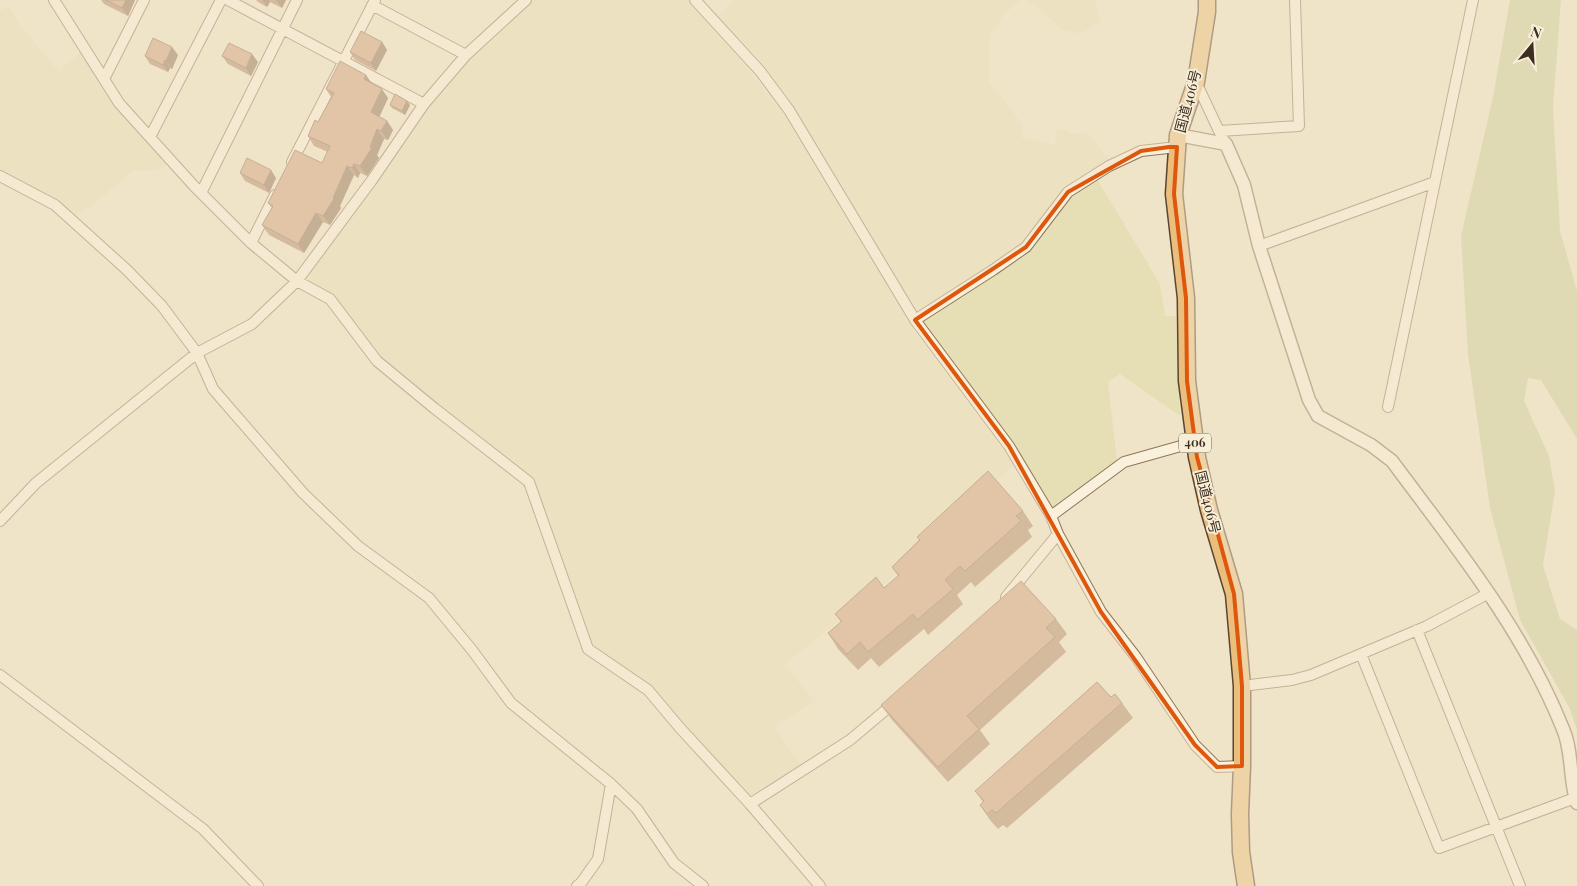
<svg xmlns="http://www.w3.org/2000/svg" width="1577" height="886" viewBox="0 0 1577 886" font-family="'Playfair Display','Noto Sans JP',serif">
	<style>
		.farmland { fill: #e6deb5 }
		.green { fill: #c9cf9b }
		.lines { fill: none; stroke-linecap: round; stroke-linejoin: round }
		.minor-casing { stroke: #8d765c; stroke-width: 12 }
		.tertiary-casing { stroke: #8d765c; stroke-width: 15 }
		.trunk-casing { stroke: #5b4430; stroke-width: 19 }
		.minor { stroke: #faf1dc; stroke-width: 10 }
		.tertiary { stroke: #faf1dc; stroke-width: 12 }
		.trunk { stroke: #eabe7c; stroke-width: 16 }
		.wall { fill: #b2896c }
		.shaded-wall { fill: #916f58 }
		.building { fill: #cf9f7d; stroke: #916f58 }
		.marked { fill: none; stroke: #df570d; stroke-width: 4; stroke-linejoin: round }
		.labels { text-anchor: middle; stroke-width: 4; stroke-linejoin: round; paint-order: stroke }
		.shield { fill: #f7eed8; stroke: #756857; stroke-width: 1 }
		.shield-label { font-size: 12px; font-weight: bold; fill: #3d2e20 }
		.street-label { font-size: 14px; fill: #3d2e20; stroke: #f7eed8 }
	</style>
	<rect width="100%" height="100%" fill="#f0e4c8"/>
	<path class="farmland" d="M531,0h156l48,53 47,58 132,219 100,135 -77,64 -50,53 -103,83 31,36 -41,26 27,39 -51,33 -105,-116 -55,-36 -56,-167 -138,-108 -19,-18 -43,-57 -30,-18 62,-81 65,-97 50,-55z
		M733,0h287l-17,16 -14,20v46l34,43 -2,13 34,6 1,-13 9,-1 8,4 14,-2 22,28 -12,19 63,105 5,32h11l4,100 -60,-42 -12,8 9,79 -64,48 -67,-101 -69,-94 -72,-118 -60,-103 -30,-39 -38,-37z
		M1025,0h69l7,21 -21,13 -19,-5 -25,-24z
		M9,7l11,18 39,47 22,-21 30,49 57,62 -8,8 -28,1 -40,35 -20,10 -72,-40v-165z"/>
	<path class="green" d="M1510,0h51l-8,107 7,124 17,60v148l-36,-59 -13,-2 -4,23 25,55 6,35 -12,74 17,54 17,11v100l-7,-21 -50,-89 -30,-112 -22,-154 -7,-118 32,-139z"/>
	<g class="lines">
		<g class="minor-casing">
			<path id="minor" d="M54,0l65,103 75,83 57,57 46,38 33,18 47,62 57,47 95,74 59,167 60,41 32,38 70,76 70,82
				M228,0l196,104
				M695,0l65,71 29,39 126,210 94,126 42,70 7,18 43,78 35,45 59,88 22,22 25,-1
				M372,5l94,50
				M104,79l40,-79
				M1196,82l23,49
				M150,137l71,-137
				M1226,144l-7,-13 80,-5 -4,-126
				M292,162l83,-162
				M0,176l55,29 72,65 35,36 35,47 16,36 90,104 55,53 71,52 43,52 39,53 100,81 26,25 37,54 29,23
				M201,193l96,-193
				M251,243l24,-48
				M1259,246l176,-64
				M915,320l78,-50 33,-23 42,-55 41,-26 32,-15 36,-4
				M1388,407l85,-407
				M1051,516l73,-54 71,-20
				M0,521l36,-38 161,-130 55,-29 45,-43 75,-101 52,-76 42,-49 60,-55
				M1006,597l52,-63
				M1417,630l103,256
				M1361,654l78,194 136,-50
				M0,675l203,154 55,57
				M1242,686l50,-6 19,-5 116,-49 62,-33
				M750,804l100,-64 44,-37
				M577,886l4,-3 17,-24 13,-75"/>
		</g>
		<g class="tertiary-casing">
			<path id="tertiary" d="M1178,135l48,9 18,41 15,61 50,154 9,16 53,29 21,16c63,85 131,168 171,268 10,23 6,51 14,74"/>
		</g>
		<g class="trunk-casing">
			<path id="trunk" d="M1207,0v12l-11,70 -18,53 -4,59 12,104 1,83 10,76 12,53 25,84 8,92v80l-2,48 1,38 5,34"/>
		</g>
		<use href="#minor" class="minor"/>
		<use href="#tertiary" class="tertiary"/>
		<use href="#trunk" class="trunk"/>
	</g>
	<path class="wall" d="M101,0h34l-7,16 -24,-12z
		M256,0h30l-4,8 -12,-6 -3,5 -9,-5z
		M382,42l5,8 -11,21 -21,-11 -5,-8z
		M178,55l-6,14 -2,-1 -2,4 -18,-8 -5,-8z
		M222,56l36,6 -7,14 -23,-12z
		M366,75l5,8 17,15 -9,19 8,4 6,9 -5,10 -4,-1 -7,16 2,3 -12,18 -7,-3 -2,5 -4,-3 -14,31 1,2 -11,17 -7,-3 -19,31 -35,-18 -7,-10 10,-17 -4,-5 54,-40 6,-11 -14,-6 -6,-10 10,-14 13,-25 -5,-8z
		M390,105h20l-5,10 -13,-7z
		M240,173l36,5 -7,15 -24,-12z
		M1023,511l10,15 -5,4 4,7 -57,50 -4,-5 -14,13 6,9 -35,31 -4,-6 -45,38 -8,-9 -13,12 -20,-21 -10,-16 13,-11 -6,-8 49,-26 14,-12 -6,-9 27,-27 -2,-3z
		M1056,619l11,15 -8,8 7,10 -86,78 10,14 -42,38 -56,-62 -11,-15z
		M1111,697l11,6 11,15 -126,110 -4,-3 -5,4 -8,-9 -10,-15 3,-3 -8,-11z"/>
	<path class="shaded-wall" d="M126,0h9l-7,16 -6,-8z
		M262,0h7l1,2 -3,5z
		M276,0h10l-4,8z
		M382,42l5,8 -11,21 -5,-8z
		M172,47l6,8 -6,14 -6,-8z
		M252,54l6,8 -7,14 -5,-8z
		M165,60l5,8 -2,4 -5,-7z
		M366,75l6,9 -8,-5z
		M382,89l6,9 -11,24 -6,-10z
		M407,101l3,4 -5,10 -3,-4z
		M387,121l6,9 -5,10 -7,-9z
		M377,129l7,10 -7,16 2,3 -12,18 -7,-10z
		M354,164l6,9 -2,5 -6,-10z
		M347,166l7,9 -14,31 1,2 -11,17 -7,-9 10,-18z
		M271,170l5,8 -7,15 -5,-8z
		M316,213l7,9 -19,31 -6,-9z"/>
	<path class="building" d="M106,0h20l-4,8z
		M361,31l21,11 -11,21 -21,-11z
		M153,38l19,9 -6,14 -1,-1 -2,5 -18,-9z
		M229,43l23,11 -6,14 -24,-12z
		M340,61l26,14 -2,4 18,10 -11,23 16,9 -6,10 -4,-2 -7,18 2,1 -12,18 -6,-2 -2,4 -5,-2 -14,32 1,1 -11,17 -7,-3 -18,31 -36,-19 11,-19 -5,-3 27,-53 27,13 8,-17 -22,-10 7,-16 3,2 16,-29 -8,-4z
		M395,94l12,7 -5,10 -12,-6z
		M247,158l24,12 -7,15 -24,-12z
		M988,471l35,40 -7,5 5,5 -56,50 -5,-5 -15,14 8,9 -36,31 -4,-6 -45,38 -8,-10 -13,12 -19,-21 14,-12 -7,-7 41,-37 8,11 15,-13 -7,-8 28,-27 -3,-3z
		M1021,581l35,38 -10,9 9,9 -88,79 12,13 -41,38 -57,-62z
		M1097,682l14,15 4,-3 7,9 -126,110 -4,-3 -5,4 -7,-9 4,-4 -9,-10z"/>
	<path d="M0 0H1577V886H0ZM1169,147h8l-3,47 12,104 1,83 10,76 37,137 8,92v80l-25,1 -22,-22 -94,-133 -92,-166 -94,-126 111,-73 42,-55 73,-41z" fill="#f0e4c8" fill-opacity=".55" fill-rule="evenodd"/>
	<path class="marked" d="M1169,147h8l-3,47 12,104 1,83 10,76 37,137 8,92v80l-25,1 -22,-22 -94,-133 -92,-166 -94,-126 111,-73 42,-55 73,-41z"/>
	<g class="labels">
		<rect class="shield" x="1179" y="433.5" width="32" height="19" rx="4"/>
		<g class="shield-label">
			<text x="1195" y="447">406</text>
		</g>
		<g class="street-label">
			<text transform="translate(1188 101) rotate(-75)" y="5">国道406号</text>
			<text transform="translate(1208 502) rotate(76)" y="5">国道406号</text>
		</g>
	</g>
	<g transform="translate(1532 45) rotate(18)" stroke="#f7eed8" stroke-width="4" paint-order="stroke">
	<path d="M0-4L9 19L0 12L-9 19Z" fill="#3d2e20"/>
	<text y="-8" font-size="14" font-weight="bold" text-anchor="middle" fill="#3d2e20">N</text>
	</g>
</svg>
